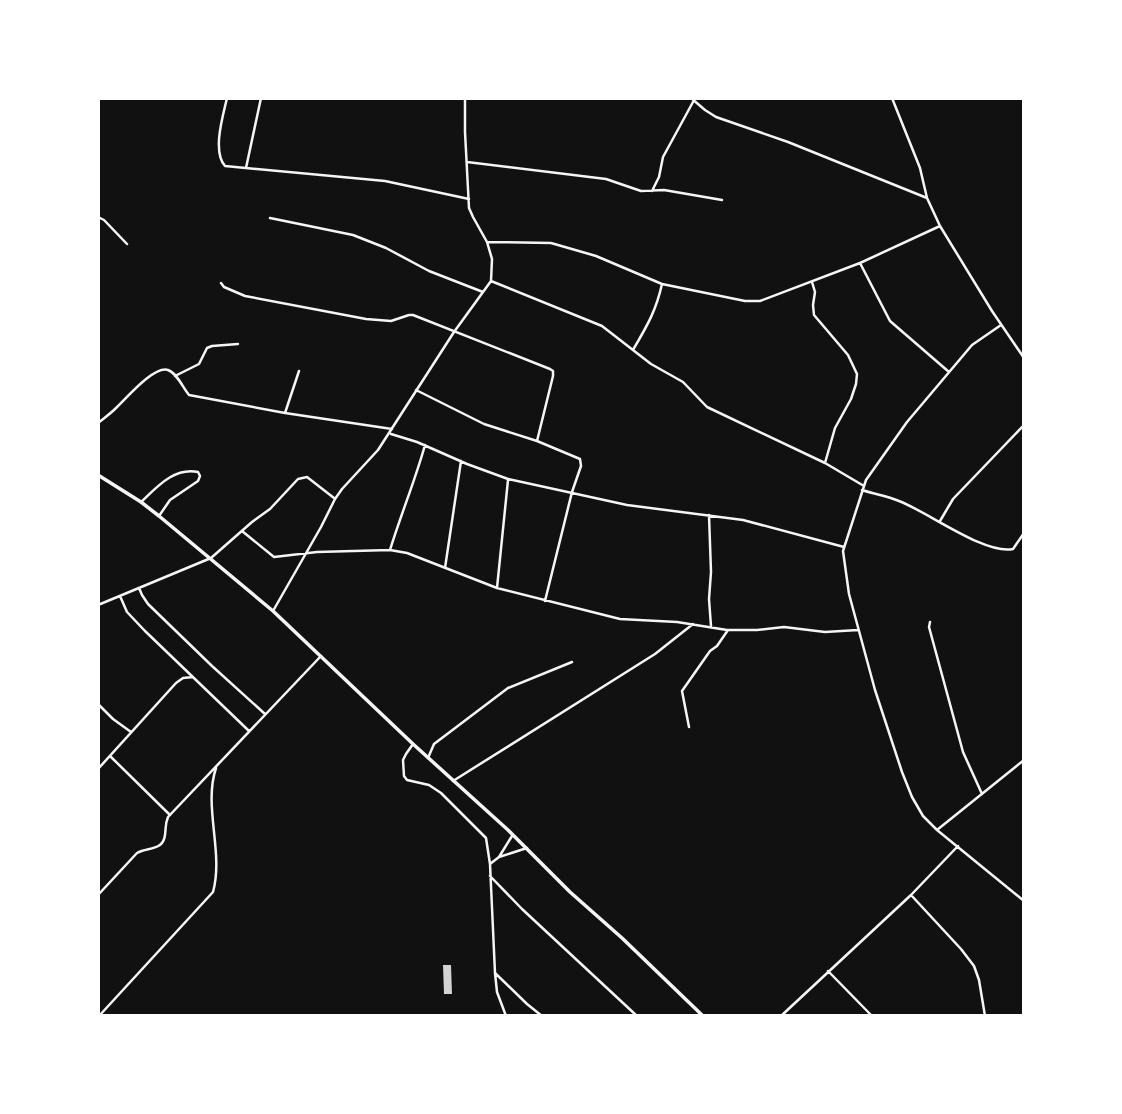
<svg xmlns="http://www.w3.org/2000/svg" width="1122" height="1114" viewBox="0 0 1122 1114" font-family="'Asap Condensed',sans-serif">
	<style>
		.building { fill: #d3d3d3 }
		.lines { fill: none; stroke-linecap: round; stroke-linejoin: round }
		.minor { stroke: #f5f5f5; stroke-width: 2.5 }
		.tertiary { stroke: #f5f5f5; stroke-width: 3.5 }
	</style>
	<rect width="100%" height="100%" fill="#111"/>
	<path class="building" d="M443,965h8l1,29h-8z"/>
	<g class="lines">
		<path class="minor" d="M227,98c-4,18 -15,53 -2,68l160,15 84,18
			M691,98l14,12 11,7 72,25 139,56
			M892,98l28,70 7,30 13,28 52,85 32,47
			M467,162l139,17 35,12 23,-1 58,10
			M246,168l15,-70
			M652,191l7,-14 4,-20 30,-55
			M98,217l6,3 23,24
			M270,218l83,17 33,13 43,23 54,21
			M487,242l64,1 45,13 66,28 83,17h15l100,-38 80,-37
			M860,263l30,58 59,51
			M491,281l111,45 49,38 32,18 24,25 118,56 39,23
			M812,282l3,10 -2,13 1,10 34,40 9,19 -1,10 -5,15 -16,29 -10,35
			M221,283l3,4 21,9 121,23 25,2 18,-6h4l137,54 3,2v5l-16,65
			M1001,325l-29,20 -65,77 -41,58 -23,71 6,43 26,96 27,82 10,25 11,19 14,14 87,71
			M633,350c14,-24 23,-39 29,-66
			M175,376l24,-12 8,-16 5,-2 26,-2
			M416,390l68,34 53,17 43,18 1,7 -9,26 -27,109
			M285,413l14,-42
			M98,423c6,-5 12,-9 17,-14 10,-9 39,-44 53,-39 9,3 15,18 21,25l96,18 107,16
			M391,434l26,8 50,22 41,15 119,26 116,15 101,27
			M862,490c12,4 25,6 37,11 29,11 86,54 114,48l11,-16
			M141,502c16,-15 33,-35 57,-30l2,4 -2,5 -28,19 -11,16
			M709,515l2,57 -2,27 2,27
			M940,521l13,-22 71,-74
			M242,531l32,26 43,-5 73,-2 17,3 90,35 123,31 57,3 50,8h30l27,-3 41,5 33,-2
			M390,550c11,-36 25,-69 35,-105
			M445,568l16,-107
			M139,588l3,7 6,9 64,62 53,48
			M497,588l11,-108
			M120,596l7,16 18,19 104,100
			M98,605l113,-47 41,-36 18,-13 28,-30 9,-2 27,21
			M273,611l48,-84 14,-28 7,-10 36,-39 76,-118 37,-51 1,-22 -5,-17 -14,-25 -4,-9 -4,-76v-34
			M930,622l-1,5 34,125 19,42
			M98,704l15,15 18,13
			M689,727l-7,-36 28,-40 7,-5 11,-16
			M413,744l-7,10 -3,6 1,16 3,4 22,5 12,8 45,45 4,26 5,109 2,19 9,24
			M110,756l60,59
			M428,758l6,-14 74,-56 64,-26
			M98,769l78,-86 7,-5 10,-1
			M453,781l202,-127 38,-30
			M937,830l87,-70
			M499,857l13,-21
			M490,864l9,-7 28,-9
			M490,876l32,33 115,107
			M98,895l39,-42c11,-6 26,-2 28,-18 1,-7 0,-11 3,-18l153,-161
			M911,895l50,54 13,17 5,14 6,36
			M828,971l44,45
			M495,973l32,31 15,12
			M99,1016l114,-124c11,-40 -10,-85 3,-124
			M781,1016l130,-121 47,-49"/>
		<path class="tertiary" d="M98,475l43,27 18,14 114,95 140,133 95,86 62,62 52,46 81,78"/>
	</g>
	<rect width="1122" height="1114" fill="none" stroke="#ffffff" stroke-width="200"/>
</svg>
